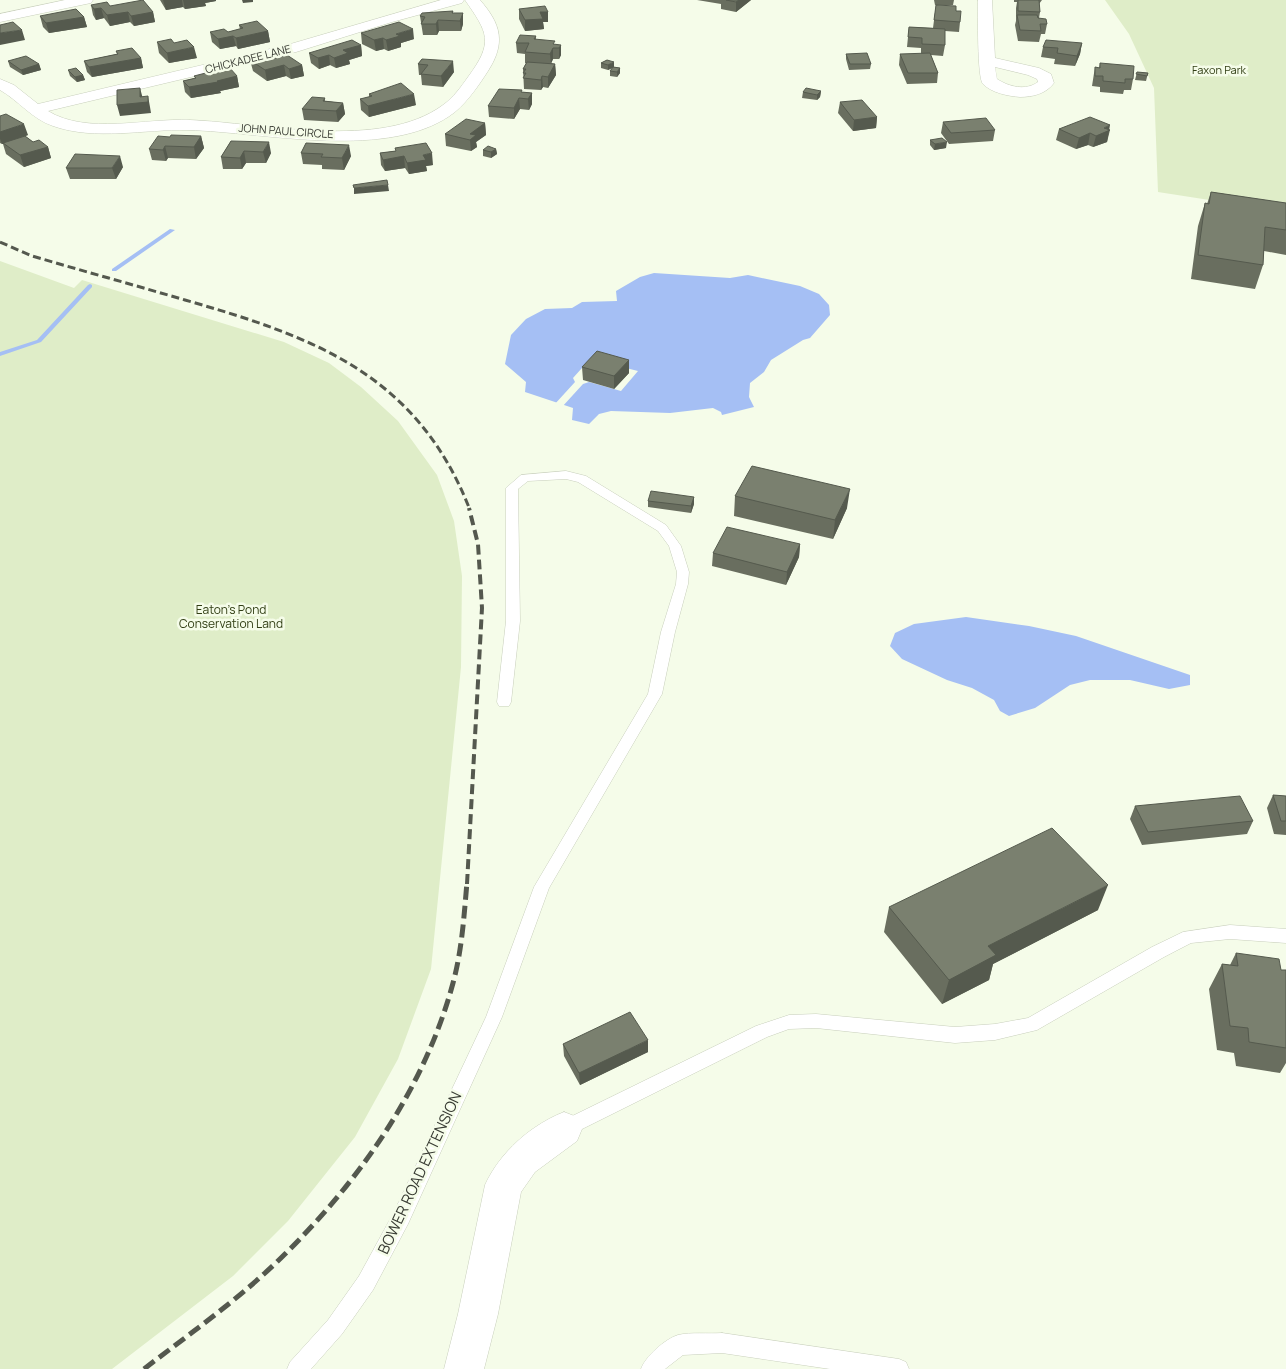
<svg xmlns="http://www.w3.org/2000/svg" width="1286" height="1369" viewBox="0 0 1286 1369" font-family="Manrope,sans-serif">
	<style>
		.green { fill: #dfedc8 }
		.water { fill: #a5bff4 }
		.pier { fill: #f5fce9 }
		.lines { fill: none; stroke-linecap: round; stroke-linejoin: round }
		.stream { fill: #a5bff4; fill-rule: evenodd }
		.lane-casing { stroke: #c8cfbc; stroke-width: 1 }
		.street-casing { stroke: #c8cfbc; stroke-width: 1 }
		.secondary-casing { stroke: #c8cfbc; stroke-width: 1 }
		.lane { fill: #fff; fill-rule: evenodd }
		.street { fill: #fff; fill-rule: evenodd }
		.secondary { fill: #fff; fill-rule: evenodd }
		.rail-far2 { stroke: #54584e; stroke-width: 3; stroke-dasharray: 8 4; stroke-linecap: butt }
		.rail-far1 { stroke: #54584e; stroke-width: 4; stroke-dasharray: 10 5; stroke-linecap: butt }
		.rail { stroke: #54584e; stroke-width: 5; stroke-dasharray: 13 6; stroke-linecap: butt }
		.wall { fill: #696e5f }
		.shaded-wall { fill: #555a4e }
		.building { fill: #7a806f; stroke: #555a4e }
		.labels { text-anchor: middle; stroke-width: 5; stroke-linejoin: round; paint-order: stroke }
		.far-street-label { font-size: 11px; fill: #373a32; stroke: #f5fce9 }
		.far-park-label { font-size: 11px; fill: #313e14; stroke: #f5fce9 }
		.park-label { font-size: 12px; fill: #313e14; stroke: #f5fce9 }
		.near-street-label { font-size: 15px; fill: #373a32; stroke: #f5fce9 }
	</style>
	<rect width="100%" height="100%" fill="#f5fce9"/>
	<path class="green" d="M1105,0h181v212l-128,-20 -4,-104 -25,-54z
		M0,261l74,27 8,-8 202,62 45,21 32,24 37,34 39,54 17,46 8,55 -1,91 -30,302 -33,90 -43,78 -67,84 -55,55 -121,93h-112z"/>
	<path class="water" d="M654,273l76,5 18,-3 52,11 19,8 10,11 1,10 -20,23 -7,2 -32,20 -7,12 -14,11 -1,14 5,10 -32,8 -1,-3 -8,-4 -43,5 -59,-2 -12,3 -10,10 -17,-4 1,-12 -48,-16 1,-10 -21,-18 6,-29 15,-16 19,-10 27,-1 10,-6 35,-1 -1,-10 24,-14z
		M966,617l63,9 47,10 114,39v10l-21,4 -39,-9h-40l-20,5 -35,23 -26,8 -9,-5 -6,-11 -22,-12 -25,-8 -45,-21 -12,-13 5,-13 19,-9z"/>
	<path class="pier" d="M590,359l48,12 -17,20 -32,-9 -6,2 -21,23 -8,-2 21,-23 -2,-4z"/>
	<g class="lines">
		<path class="stream" d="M170,229l5,1 -59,41h-4v-2z
			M90,284l2,1v2l-51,55 -41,14v-4l37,-12 51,-55z"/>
		<g class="lane-casing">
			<path id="lane" d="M566,471l20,5 80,49 15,21 8,26 -1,12 -13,48 -13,62 -113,194 -47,129 -94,207 -35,66 -31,44 -31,35h-24l3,-7 38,-42 31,-44 35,-64 92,-195 48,-130 114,-193 13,-62 15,-48 1,-12 -8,-26 -11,-15 -80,-49 -12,-3 -38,2 -10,8 2,132 -9,81 -2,4h-10l-2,-4 9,-81v-133l15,-13z
				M1230,925l56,4v14l-56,-4 -39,4 -27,14 -127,73 -42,10 -40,3 -139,-15 -27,1 -22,8 -197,98 -6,2 -6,-2 -3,-6 3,-6 198,-97 33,-11 27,-1 139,13 40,-3 33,-6 124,-71 31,-15z
				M722,1333l177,26 7,3 3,7h-79l-108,-16 -39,2 -18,14h-24c4,-12 24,-30 37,-34 13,-3 30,-1 44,-2z"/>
		</g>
		<g class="street-casing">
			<path id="street" d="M441,0h23l-2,3 -70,19 -96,30 -248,59c39,24 98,7 142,9 72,3 191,31 253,-15 10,-7 18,-18 25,-28 26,-35 20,-44 -3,-77h15c21,24 26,43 8,71 -9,14 -20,30 -33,41 -64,50 -191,20 -267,18 -44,-1 -92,11 -135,-4 -21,-7 -34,-25 -53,-36v-11l14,6 24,19 249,-59z
				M978,0h14l3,58 44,10 12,6 3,9c-8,11 -22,14 -34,14 -12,-1 -28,-4 -37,-13 -6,-6 -5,-71 -5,-84zM995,67l33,8 9,4 1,3c-12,9 -29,5 -41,-3z
				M564,1112l13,5 5,12 -5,12 -42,31 -14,20 -23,122 -14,55h-40l14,-55 27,-129c15,-33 46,-60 79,-73z"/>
		</g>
		<g class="secondary-casing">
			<path id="secondary" d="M65,0h28l-2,3 -5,1 -86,18v-8z"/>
		</g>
		<use href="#lane" class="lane"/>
		<use href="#street" class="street"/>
		<use href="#secondary" class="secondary"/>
		<path class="rail-far2" d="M0,242l32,14c51,15 102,29 153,44 129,37 232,74 285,210"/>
		<path class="rail-far1" d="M467,884l15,-276 -4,-64 -9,-36"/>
		<path class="rail" d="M144,1369c48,-37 98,-72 141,-115 76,-75 140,-167 168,-271 9,-33 11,-67 14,-101"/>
	</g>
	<path class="wall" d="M160,0h56v1l-11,2 1,3 -21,3 -2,-2 -17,3z
		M697,0h54l-15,12 -15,-3v-5z
		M934,0h20l-1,5h-18z
		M1014,0h28l-3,4 1,8 -1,6 8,6 -2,10h-4l-2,8 -21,-1 -3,-16 1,-4v-13l1,-6h-3z
		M91,5l19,1 43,6 2,10 -21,4 -4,-4 -20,4 -6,-8 -8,2 -3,-5z
		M936,5l20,6 4,11 -1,10 -14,-1v14l-2,11 -12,-1 7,18 -1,10 -30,1 -8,-19 1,-11h21v-6l-14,-1 2,-20 24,1z
		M519,9l29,3v10h-5l1,7 -19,2 -6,-12z
		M453,11v2h10v11l-2,7h-22l-2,4h-14l-3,-19z
		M40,16l44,1 3,10 -38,6 -6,-6z
		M239,25l29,6 2,11 -32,7 -2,-3 -16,3 -8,-7 -2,-10h18l12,-3z
		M361,33l53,6 -13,4v4l-13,4 -4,-2 -8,2 -14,-7z
		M536,36v4l19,5h6v10l-2,4h-6l-2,4 4,1 1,11 -8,13 -5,-1 -2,3 -17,-1 -1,-20 3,-6h-1v-9l-8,-1 -1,-10z
		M157,42l17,1 23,15 -28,5 -10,-10z
		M1082,43l-2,11 -5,12 -21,-2 1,-5 -14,-2 2,-10z
		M361,45l1,11 -13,4 1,4 -14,4 -6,-3 -11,4 -8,-6 -2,-10z
		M116,51l25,7 2,10 -51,9 -5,-5 -3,-11 33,-7z
		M846,54l25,10 -1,5 -21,1 -3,-11z
		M422,59l32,13 -11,15 -21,-2 -1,-10h-2l-1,-11z
		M250,60h19l33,5 2,11 -13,3 -5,-3 -19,5 -14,-10z
		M607,60l7,7 6,1v5l-3,4 -7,-1v-5l2,-3 -4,2 -7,-2v-5z
		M8,61l31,3 2,6 -18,5 -13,-8z
		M1100,63l33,16 -2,11h-7l-1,4 -23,-2v-5l-8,-1 3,-19 4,1z
		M68,70l15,5 2,5 -8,2 -7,-6z
		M1137,72l11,1 -2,8 -11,-1z
		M194,76h43l2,11 -19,4 1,2 -30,5 -6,-6 -2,-11 12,-3z
		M821,91l-1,6 -3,3 -15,-2 1,-6z
		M522,92l10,1v11l-3,6 -9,-1 -6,10 -25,-2 -1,-11z
		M369,94l47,11 -47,12 -8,-7 -1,-11 9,-2z
		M325,98v3l18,2 2,11 -7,8 -34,-2 -2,-11z
		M840,102l37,15 -1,11 -23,3 -15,-18z
		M0,116l28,19 -3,1 8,6 15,5 3,11 -27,9 -18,-13 -3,-10h-1l-2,-1z
		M943,122l52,8 -2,11 -44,3 -8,-11z
		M485,123l1,12 -10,7 1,5 -6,4 -25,-5 -1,-12z
		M1059,129l50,1h1l-3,12 -14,5 -5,-2 -12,4 -20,-9z
		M201,136l3,12 -8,11 -28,-1 -2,3 -14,-1 -3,-11 21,-12z
		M930,140l16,8 -12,2 -4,-5z
		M231,141l40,12 -5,10h-20l-4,6h-19l-2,-12z
		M306,143l45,13 -7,14 -22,-1v-4l-19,-1 -2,-11z
		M395,148l38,17 -7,1 1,5 -18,3 -4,-6 -20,3 -4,-6 -1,-12 16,-2z
		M496,149l1,5 -6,4 -8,-2v-6z
		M123,167l-7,12h-46l-4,-11z
		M1211,192l75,11v52l-22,-4 -1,14 -8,24 -64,-10 7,-53 7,-23 2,1z
		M629,360v13l-15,16 -31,-9 -1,-13z
		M735,496l112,12 -14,31 -99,-23z
		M694,497v7l-3,9 -43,-6v-6z
		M800,544l-1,13 -13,28 -74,-19 1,-13z
		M1273,795l13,1v39l-12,-1 -7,-26z
		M1135,806l118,15 -6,13 -105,11 -12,-26z
		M889,907l209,3 -105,54 -4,16 -47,24 -58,-72z
		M1236,953l45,17h5v93l-6,10 -44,-7 -2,-13 -17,-3 -8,-61 13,-25 8,1z
		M563,1044l85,8 -68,33 -16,-29z"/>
	<path class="shaded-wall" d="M163,0h19l1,7 -17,3z
		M183,0h33v1l-11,2 1,3 -21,3z
		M242,0h11v2l-10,1z
		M739,0h12l-15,12v-10z
		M101,8l3,10 -8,2 -2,-11z
		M128,12l2,10 -20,4 -3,-11z
		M153,12l2,10 -21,4 -3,-10z
		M540,12h8v10h-5l1,7 -19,2v-11z
		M463,13v11l-2,7 -1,-10z
		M84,17l3,10 -38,6 -3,-10z
		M438,20l1,11 -2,4 -1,-11z
		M413,29l1,10 -13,4v4l-13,4 -2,-11 10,-6z
		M22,30l3,10 -25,5v-12z
		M268,31l2,11 -32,7 -2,-11z
		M233,36l3,10 -16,3 -2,-10z
		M383,38l1,11 -8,2 -2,-11z
		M1082,43l-2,11 -5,12 2,-10z
		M361,45l1,11 -13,4 1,4 -14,4 -2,-10 9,-8z
		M561,45v10l-2,4v-11z
		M194,47l3,11 -28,5 -2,-10z
		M553,48v11l-2,5 -1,-10z
		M329,55l1,10 -11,4 -1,-11z
		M141,58l2,10 -51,9 -3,-10z
		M453,61l1,11 -11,15 -2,-11z
		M614,62v5l-6,3v-5z
		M39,64l2,6 -18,5 -2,-5z
		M555,64l1,11 -8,13v-11z
		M284,65l2,11 -19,5 -2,-11z
		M302,65l2,11 -13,3 -2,-10z
		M620,68v5l-3,4v-5z
		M83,75l2,5 -8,2 -2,-5z
		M237,76l2,11 -19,4 1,2 -30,5 -2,-11z
		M542,76l1,11 -2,3v-10z
		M140,88l3,11 5,-3 2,11 1,6 -31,3 -3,-11 23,-8z
		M821,91l-1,6 -3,3v-5z
		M532,93v11l-3,6 -1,-11z
		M414,94l2,11 -47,12 -1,-11z
		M519,98l1,11 -6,10v-11z
		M343,103l2,11 -7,8 -2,-11z
		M877,117l-1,11 -23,3 1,-11z
		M485,123l1,12 -10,7 1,5 -6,4 -1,-11v-6z
		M24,124l4,11 -24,9 -1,-1v1h-1l-2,-5v-7z
		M1110,125l-3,17 -14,5 3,-11 8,-8z
		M1090,133l-2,12 -12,4 3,-11z
		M201,136l3,12 -8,11 -2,-12z
		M269,142l2,11 -5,10 -3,-11z
		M947,142l-1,6 -12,2 1,-6z
		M349,145l2,11 -7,14 -2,-12z
		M165,146l3,12 -2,3 -3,-11z
		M48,147l3,11 -27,9 -4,-12z
		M496,149l1,5 -6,4v-6z
		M244,151l2,12 -4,6 -2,-11z
		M432,153l1,12 -7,1 1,5 -18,3 -2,-11 16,-8z
		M120,156l3,11 -7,12 -4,-11z
		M404,156l1,12 -20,3 -2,-11z
		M388,185l1,6 -35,3v-6z
		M629,360v13l-15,16v-13z
		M850,489l-3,19 -14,31 2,-19z
		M694,497v7l-3,9v-7z
		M800,544l-1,13 -13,28 1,-13z
		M1108,885l-10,25 -105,54 -4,16 -47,24 7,-24 39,-34z
		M648,1040v12l-68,33 -1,-12z"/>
	<path class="building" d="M143,0l10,12 -22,4 -3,-4 -21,3 -6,-7 -7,1 -3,-4 16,-3 3,4z
		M726,0h13l-3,2z
		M1018,0h21l1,12 -22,-1z
		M936,5l20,1v5h5l-1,11 -26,-2z
		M545,6l3,6h-8l3,7 -18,1 -6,-11z
		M76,9l8,8 -38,6 -6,-7z
		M453,11l-1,2h11l-3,8 -22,-1 -2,4h-15l4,-7 -5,-1 2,-3z
		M1017,15h20l1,3 8,1 1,5h-7l1,7 -21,-1z
		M257,21l11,10 -32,7 -3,-2 -15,3 -8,-7 14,-3 4,3 15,-4 -4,-3z
		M13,22l9,8 -22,3v-8z
		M399,22l14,7 -17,5 4,2 -14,4 -3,-2 -9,2 -13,-7z
		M909,27l36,2v16l-23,-1v-6l-14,-1z
		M520,35l16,1 -2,3 21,2 -2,3 8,1 -2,3h-6l-3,6 -25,-2 4,-9h-13z
		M171,39l3,4 13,-3 7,7 -27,6 -10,-11z
		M352,40l9,5 -18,5 5,3 -14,5 -5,-3 -11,3 -9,-5z
		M1046,40l36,3 -5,13 -20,-3 1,-5 -15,-1z
		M132,48l9,10 -52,9 -5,-6 34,-7 -2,-3z
		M867,53l4,11h-21l-4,-10z
		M930,53l8,20h-30l-8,-19z
		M287,55l15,10 -13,4 -5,-4 -19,5 -15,-10 14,-3 5,3z
		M26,56l13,8 -18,6 -13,-9z
		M422,59l31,2 -12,15 -20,-2 7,-9 -10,-1z
		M607,60l7,2 -6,3 -7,-2z
		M527,62l28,2 -7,13 -6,-1 -1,4 -18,-2 3,-5h-3l3,-4h-3z
		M1100,63l34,3 -1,13h-8v4l-22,-2v-5h-8v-9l5,1z
		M229,67l8,9 -20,5 1,1 -29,5 -6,-6 13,-3 -2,-2z
		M613,67l7,1 -3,4 -7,-1z
		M76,68l7,7 -8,2 -7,-7z
		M1137,72l11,1 -1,3 -11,-2z
		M401,83l13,11 -46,12 -8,-7 12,-3 -3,-2z
		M140,88v9l8,-1v6l-31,3v-15z
		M806,88l15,3 -4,4 -14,-3z
		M499,89l23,1 -1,2 11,1 -4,6 -9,-1 -5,10 -26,-2z
		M312,97l13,1 -2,3 20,2 -7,8 -34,-2z
		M862,100l15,17 -23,3 -14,-18z
		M6,114l18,10 -24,8v-16z
		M1090,117l20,8 -6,3 6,2 -14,6 -6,-3 -11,5 -20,-9z
		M986,118l9,12 -44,3 -8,-11z
		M466,119l19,4 -15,11 6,1 -6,5 -25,-6z
		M171,135l30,1 -7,11 -29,-1 -2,4 -14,-1 9,-13 12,1z
		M25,136l8,6 6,-2 9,7 -28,8 -17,-12z
		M942,138l5,4 -12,2 -5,-4z
		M231,141l38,1 -6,10 -19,-1 -4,7 -19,-1z
		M306,143l43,2 -7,13 -21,-1 2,-3 -22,-1z
		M426,143l6,10 -9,2 3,5 -19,3 -3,-7 -21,4 -3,-7 16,-2 -1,-3z
		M488,146l8,3 -5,3 -8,-2z
		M75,154l45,2 -8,12h-46z
		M387,180l1,5 -34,3 -1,-3z
		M1211,192l75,11v27l-21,-3 -2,38 -65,-10 7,-52 4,1z
		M597,351l32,9 -15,16 -32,-9z
		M752,466l98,23 -15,31 -100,-24z
		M651,491l43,6 -3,9 -43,-5z
		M727,527l73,17 -13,28 -74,-19z
		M1273,795l13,1v25h-5z
		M1240,796l13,25 -105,11 -13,-26z
		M1052,828l56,57 -120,61 8,9 -47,25 -60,-73z
		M1236,953l43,6 2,11h5v78l-37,-6 -1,-14 -18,-2 -8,-62 16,2z
		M630,1012l18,28 -69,33 -16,-29z"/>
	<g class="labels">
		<g class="far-street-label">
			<text transform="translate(248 59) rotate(-14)" y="4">CHICKADEE LANE</text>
			<text transform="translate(286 131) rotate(4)" y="4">JOHN PAUL CIRCLE</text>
		</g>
		<g class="far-park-label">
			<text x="1219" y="74">Faxon Park</text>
		</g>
		<g class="park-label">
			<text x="231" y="614">Eaton's Pond<tspan x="231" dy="14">Conservation Land</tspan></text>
		</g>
		<g class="near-street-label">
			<text transform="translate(420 1173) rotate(-65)" y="5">BOWER ROAD EXTENSION</text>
		</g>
	</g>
</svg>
